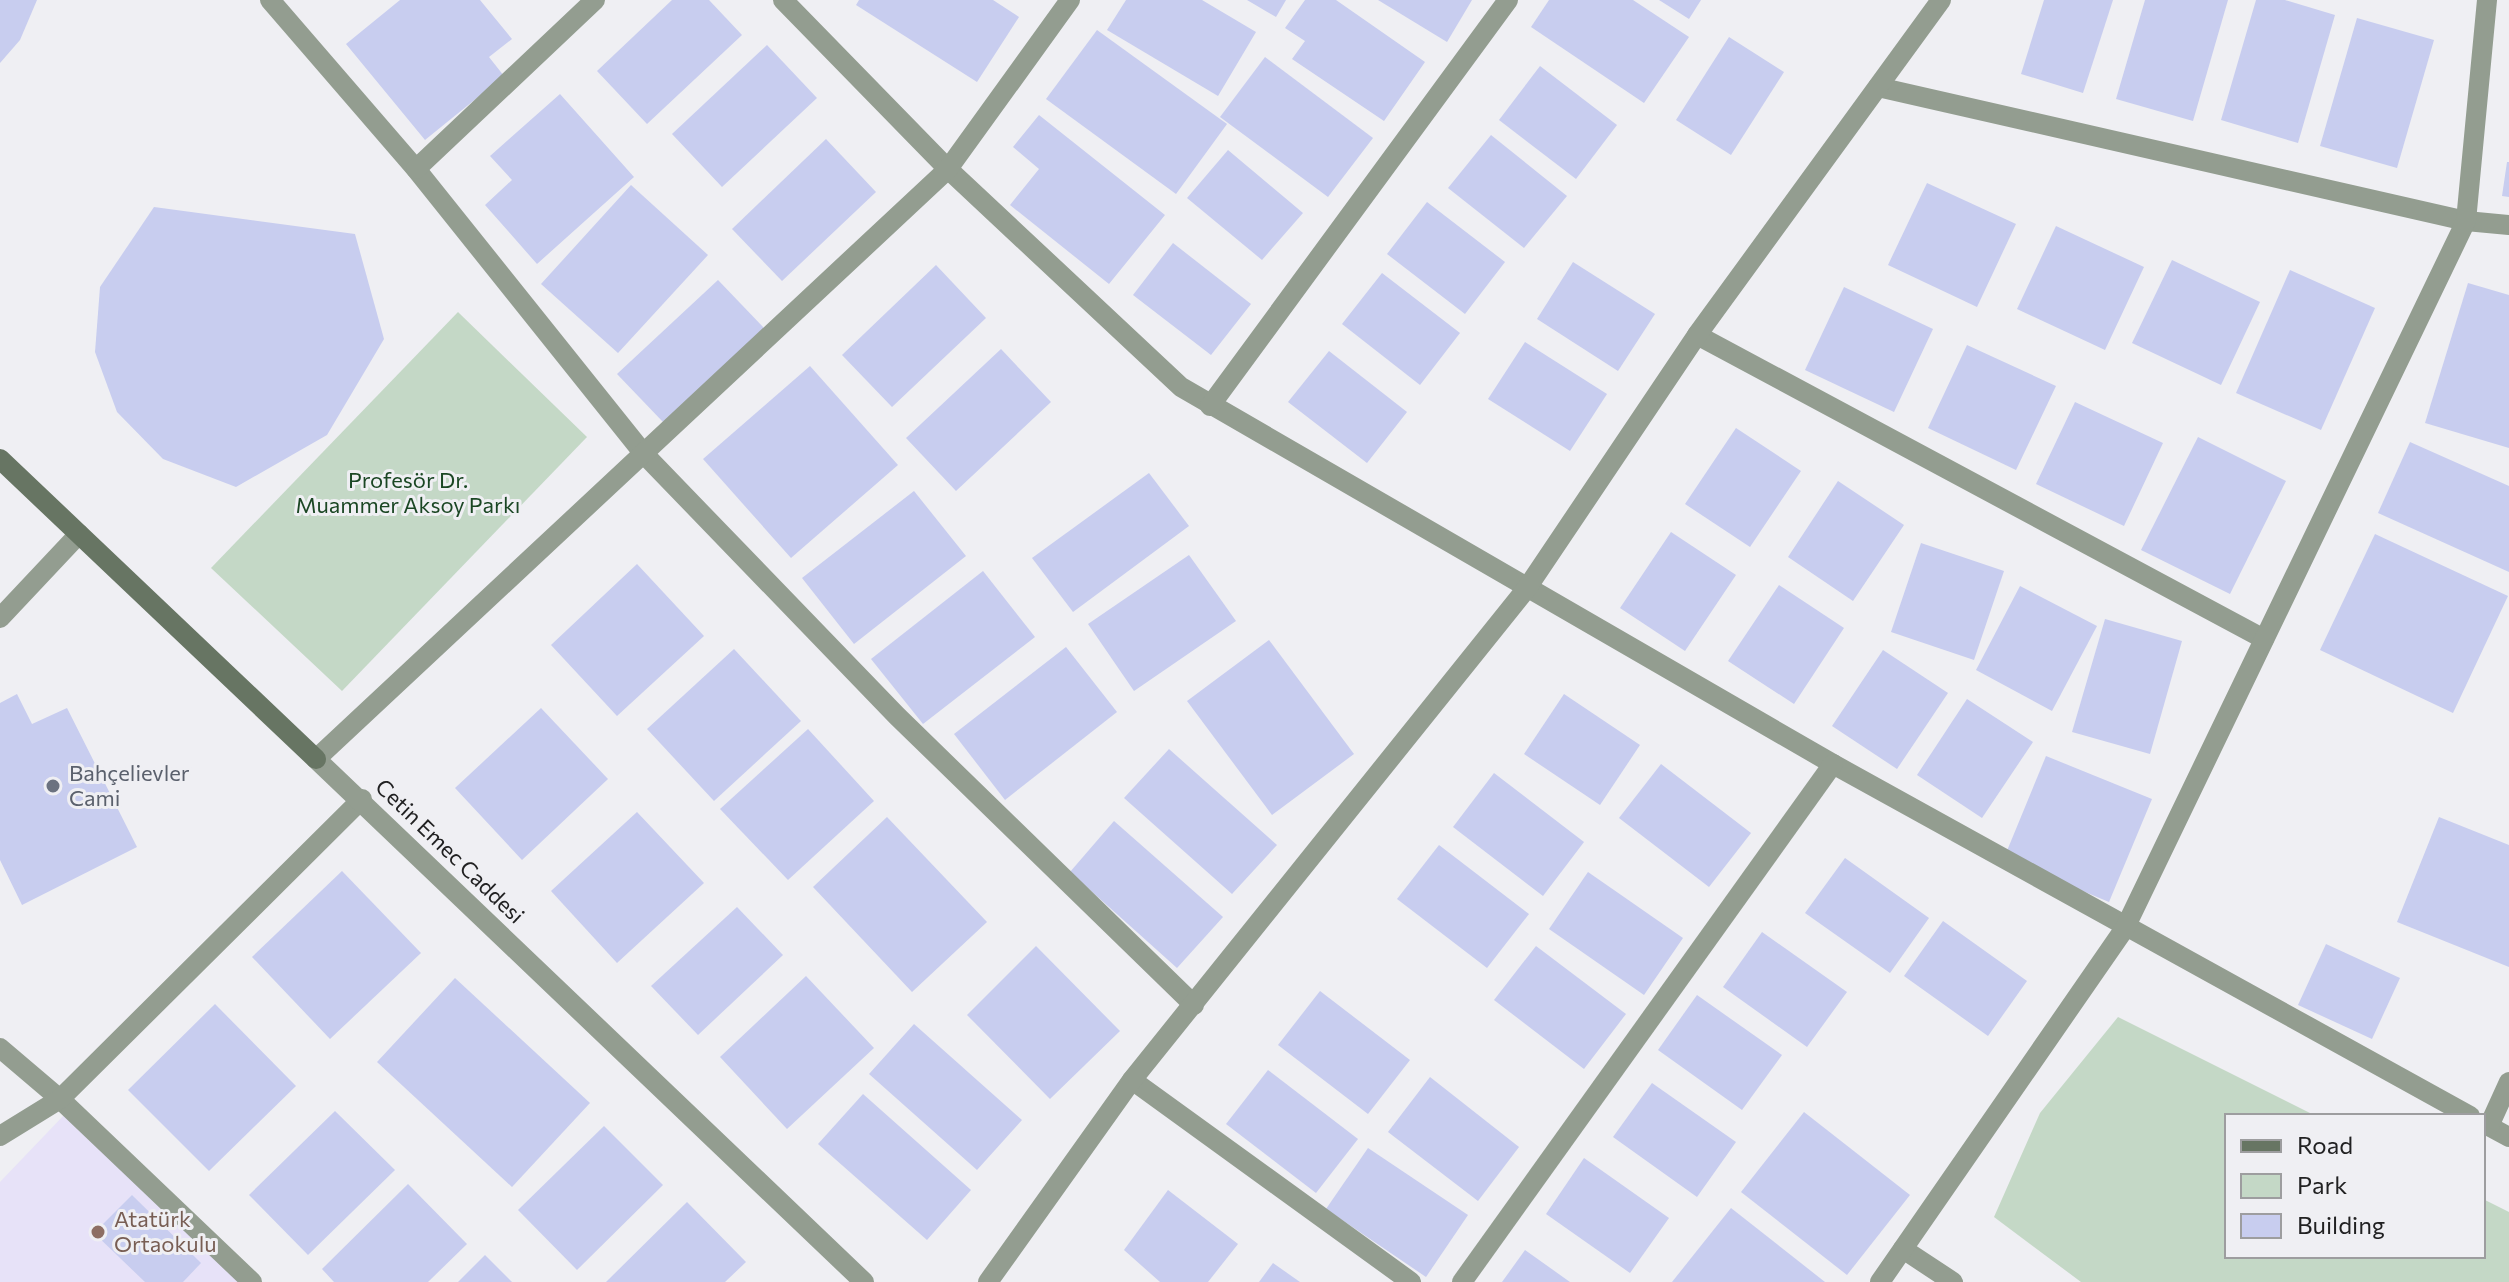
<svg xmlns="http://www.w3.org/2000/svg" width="2509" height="1282" font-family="Commissioner,sans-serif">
<rect width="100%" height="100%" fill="#efeff3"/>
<!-- education -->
<path fill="#e7e2f8" d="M67,1112l181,170h-248v-100z"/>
<!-- green -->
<g fill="#c4d8c6">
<path d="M458,312l129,125 -245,254 -131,-123z"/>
<path d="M2118,1017l198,99h-89v140h256v-57l26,13v70h-428l-87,-65 46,-104z"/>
</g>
<!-- building -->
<g fill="#c8cdef">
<path d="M0,0h37l-17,40 -20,23z"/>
<path d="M400,0h80l32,39 -23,18 15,19 -79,64 -79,-96z"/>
<path d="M672,0h37l33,35 -95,89 -50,-53z"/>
<path d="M859,0h134l26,17 -42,65 -121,-77z"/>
<path d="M1126,0h76l54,32 -38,64 -111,-66z"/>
<path d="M1247,0h39l-10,17z"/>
<path d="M1305,0h31l89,62 -41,59 -92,-62 13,-18 -20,-13z"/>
<path d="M1378,0h94l-25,42z"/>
<path d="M1549,0h84l56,37 -45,66 -113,-76z"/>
<path d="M1659,0h42l-12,19z"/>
<path d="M2044,0h69l-30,93 -62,-19z"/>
<path d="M2145,0h83l-35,121 -77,-22z"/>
<path d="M2256,0h29l50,15 -37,128 -77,-23z"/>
<path d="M2357,18l77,22 -37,128 -77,-22z"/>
<path d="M1097,30l130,94 -51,70 -130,-95z"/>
<path d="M1729,37l55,35 -53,83 -55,-35z"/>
<path d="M767,45l50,53 -95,89 -50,-53z"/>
<path d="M1265,57l108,81 -45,59 -108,-80z"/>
<path d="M1540,66l77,59 -41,54 -77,-59z"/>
<path d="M560,94l74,83 -97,87 -52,-59 27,-25 -22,-24z"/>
<path d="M1039,115l126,100 -56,69 -99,-79 29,-36 -26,-22z"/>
<path d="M1491,135l76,61 -43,52 -76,-60z"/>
<path d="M826,139l50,53 -94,89 -50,-52z"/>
<path d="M1228,150l75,63 -41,47 -75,-62z"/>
<path d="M2507,162h2v35l-7,-1z"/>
<path d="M1927,183l89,41 -39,83 -89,-42z"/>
<path d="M631,185l77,70 -90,98 -77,-69z"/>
<path d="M1427,202l78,60 -40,52 -78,-60z"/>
<path d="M154,207l201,27 29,105 -57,96 -91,52 -73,-28 -46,-47 -22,-60 5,-65z"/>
<path d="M2056,226l88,41 -39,83 -88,-41z"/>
<path d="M1173,243l78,61 -40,51 -78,-60z"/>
<path d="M2172,260l88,42 -39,83 -89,-42z"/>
<path d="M1573,262l82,52 -37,57 -81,-52z"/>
<path d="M936,265l50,53 -94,89 -50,-52z"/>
<path d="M2290,270l85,38 -54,122 -85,-37z"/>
<path d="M1382,273l78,60 -40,52 -78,-61z"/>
<path d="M718,280l46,48 -101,94 -46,-48z"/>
<path d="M2468,283l41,12v153l-84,-25z"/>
<path d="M1844,287l89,42 -39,83 -89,-42z"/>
<path d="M1525,342l82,52 -37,57 -82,-52z"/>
<path d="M1967,345l89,41 -40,84 -88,-42z"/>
<path d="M1001,349l50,53 -95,89 -50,-53z"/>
<path d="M1329,351l78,61 -40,51 -79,-61z"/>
<path d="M810,366l88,99 -107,93 -88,-99z"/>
<path d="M2075,402l88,41 -39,83 -88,-42z"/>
<path d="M1736,428l65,43 -51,76 -65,-43z"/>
<path d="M2198,437l88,44 -56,113 -89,-44z"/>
<path d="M2410,442l99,44v86l-131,-59z"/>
<path d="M1149,473l40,53 -116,86 -41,-54z"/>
<path d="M1838,481l66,44 -51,76 -65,-44z"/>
<path d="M914,491l52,65 -112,88 -52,-66z"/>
<path d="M1671,532l65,43 -51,76 -65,-43z"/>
<path d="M2375,534l133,62 -55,117 -133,-63z"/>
<path d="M1921,543l83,28 -30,89 -83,-28z"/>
<path d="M1189,555l47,66 -102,70 -46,-67z"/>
<path d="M637,564l67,72 -87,80 -66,-71z"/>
<path d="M983,571l52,66 -112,87 -52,-65z"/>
<path d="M1779,585l65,43 -50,76 -66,-43z"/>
<path d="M2020,586l77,40 -45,85 -76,-41z"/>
<path d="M2105,619l77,22 -32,113 -78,-22z"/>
<path d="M1269,640l85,114 -82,61 -85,-114z"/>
<path d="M1066,647l51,65 -112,88 -51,-66z"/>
<path d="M734,649l67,72 -87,80 -67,-72z"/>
<path d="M1883,650l65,43 -51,76 -65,-43z"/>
<path d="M17,694l15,30 35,-16 70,139 -115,58 -22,-45v-157z"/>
<path d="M1564,694l76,51 -40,60 -76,-51z"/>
<path d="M1967,699l66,43 -51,76 -65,-43z"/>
<path d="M541,708l67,71 -86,81 -67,-72z"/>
<path d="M808,729l66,72 -86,79 -68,-71z"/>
<path d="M1169,749l108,96 -45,49 -108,-96z"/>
<path d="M2046,756l106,43 -43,103 -105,-44z"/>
<path d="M1661,764l90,69 -42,54 -90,-69z"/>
<path d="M1494,773l90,69 -41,54 -90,-69z"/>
<path d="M637,812l67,71 -87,80 -66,-72z"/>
<path d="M887,817l100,105 -75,70 -99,-105z"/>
<path d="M2439,817l70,28v122l-112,-45z"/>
<path d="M1114,821l109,96 -46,51 -107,-96z"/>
<path d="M1439,845l90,69 -42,54 -90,-69z"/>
<path d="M1845,858l84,60 -39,55 -85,-60z"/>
<path d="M342,871l79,82 -91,86 -78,-82z"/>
<path d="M1588,872l95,66 -39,57 -95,-66z"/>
<path d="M737,907l46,48 -85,80 -47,-49z"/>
<path d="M1943,921l84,60 -39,55 -84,-60z"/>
<path d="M1762,932l85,60 -40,55 -84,-60z"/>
<path d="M2326,944l74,34 -28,61 -74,-34z"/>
<path d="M1036,946l84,85 -70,68 -83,-84z"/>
<path d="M1536,946l90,68 -42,55 -90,-69z"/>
<path d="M806,976l68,72 -87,81 -67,-72z"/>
<path d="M455,978l135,125 -78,84 -135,-125z"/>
<path d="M1320,991l90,69 -42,54 -90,-69z"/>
<path d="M1697,995l85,60 -40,55 -84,-60z"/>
<path d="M215,1004l81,82 -87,85 -81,-81z"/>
<path d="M914,1024l108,96 -45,50 -108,-96z"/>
<path d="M1268,1070l90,69 -42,54 -90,-69z"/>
<path d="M1430,1077l89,70 -41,54 -90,-69z"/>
<path d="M1652,1083l84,59 -39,55 -84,-60z"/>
<path d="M863,1094l108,96 -44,50 -109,-96z"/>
<path d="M335,1111l60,59 -87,85 -59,-60z"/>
<path d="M1804,1112l106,83 -63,80 -106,-83z"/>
<path d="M604,1126l59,59 -86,85 -59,-60z"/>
<path d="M1368,1148l100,67 -42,62 -100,-68z"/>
<path d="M1584,1158l85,60 -39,55 -84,-59z"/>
<path d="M408,1184l59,60 -39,38h-94l-12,-13z"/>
<path d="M1168,1190l70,54 -30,38h-48l-36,-32z"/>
<path d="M132,1195l69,68 -18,19h-38l-51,-49z"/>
<path d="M687,1202l59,60 -21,20h-119z"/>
<path d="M1731,1208l94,74h-153z"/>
<path d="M1525,1250l45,32h-68z"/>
<path d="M485,1255l27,27h-54z"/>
<path d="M1273,1263l27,19h-41z"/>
</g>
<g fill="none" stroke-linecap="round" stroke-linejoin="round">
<!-- street -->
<g stroke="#939d90" stroke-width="20">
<path d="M270,0l146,169 228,285 253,262 297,289"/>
<path d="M783,0l165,169 233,218 652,377 637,352"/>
<path d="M1878,87l588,134 43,4"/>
<path d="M416,169l179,-169"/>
<path d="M1697,335l567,304"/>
<path d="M1210,406l298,-406"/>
<path d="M0,618l79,-84"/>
<path d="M0,1048l60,51 192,183"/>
<path d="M1132,1080l279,202"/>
<path d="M2483,1123l26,14"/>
<path d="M2489,1126l20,-44"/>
<path d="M0,1136l60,-37 302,-300"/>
<path d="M1903,1249l50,33"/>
<path d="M864,1282l-548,-523 632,-590 122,-169"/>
<path d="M988,1282l144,-202 395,-492 170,-253 244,-335"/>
<path d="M1462,1282l371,-518"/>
<path d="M1880,1282l245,-354 341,-707 21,-221"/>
</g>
<!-- secondary -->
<path stroke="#677563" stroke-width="20" d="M0,459l316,300"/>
</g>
<!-- markers -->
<circle fill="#6b7280" stroke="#efeff3" stroke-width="3" cx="53" cy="786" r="8"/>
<circle fill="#8d6e63" stroke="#efeff3" stroke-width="3" cx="98" cy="1232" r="8"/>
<g text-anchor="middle" stroke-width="6" stroke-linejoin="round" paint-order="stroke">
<!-- park labels -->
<g font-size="22" fill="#1b4724" stroke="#efeff3">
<text x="408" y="488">Profesör Dr.<tspan x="408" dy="25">Muammer Aksoy Parkı</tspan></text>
</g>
<!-- worship labels -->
<g font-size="22" fill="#5b616d" stroke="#efeff3" text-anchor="start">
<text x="69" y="781">Bahçelievler<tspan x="69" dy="25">Cami</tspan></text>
</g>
<!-- street labels -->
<g font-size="22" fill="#212122" stroke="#efeff3">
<text transform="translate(450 851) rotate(44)" y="8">Cetin Emec Caddesi</text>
</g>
<!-- education labels -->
<g font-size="22" fill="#785e54" stroke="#efeff3" text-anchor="start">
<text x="114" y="1227">Atatürk<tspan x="114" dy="25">Ortaokulu</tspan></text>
</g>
</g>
<!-- legend -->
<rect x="2225" y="1114" width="260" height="144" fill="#efeff3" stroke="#9d9d9f" stroke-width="2"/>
<rect x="2241" y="1140" width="40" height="12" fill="#677563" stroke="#9d9d9f" stroke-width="2"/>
<text x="2297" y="1154" font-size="24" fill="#212122">Road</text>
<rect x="2241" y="1174" width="40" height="24" fill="#c4d8c6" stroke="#9d9d9f" stroke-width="2"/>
<text x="2297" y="1194" font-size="24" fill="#212122">Park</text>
<rect x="2241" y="1214" width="40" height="24" fill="#c8cdef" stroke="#9d9d9f" stroke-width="2"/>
<text x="2297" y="1234" font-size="24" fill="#212122">Building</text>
</svg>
